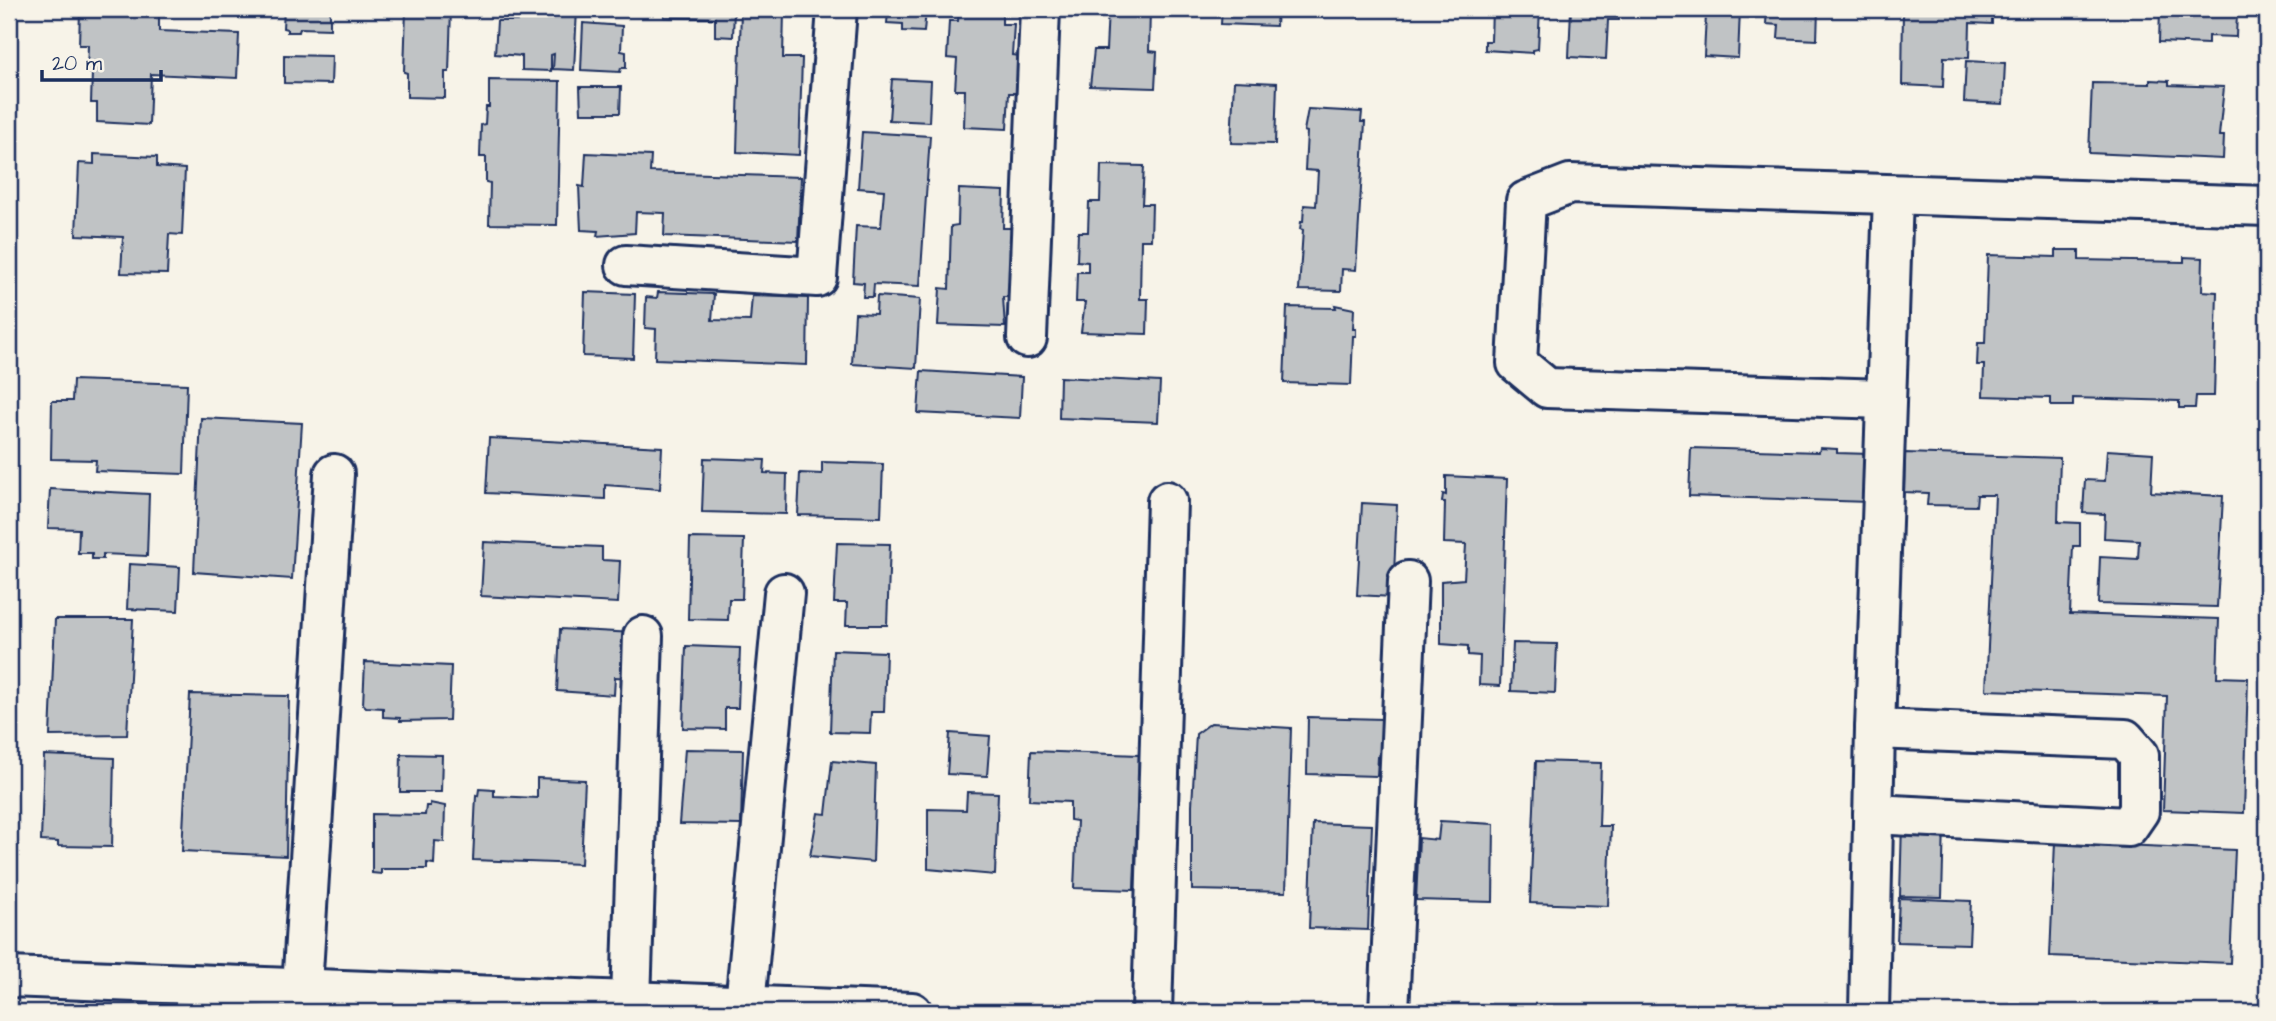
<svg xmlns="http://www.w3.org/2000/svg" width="2276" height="1021" font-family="'Architects Daughter',sans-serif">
<rect width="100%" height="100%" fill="#f7f3e8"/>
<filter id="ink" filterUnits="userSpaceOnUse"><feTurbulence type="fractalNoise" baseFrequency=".0143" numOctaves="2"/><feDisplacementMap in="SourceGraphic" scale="14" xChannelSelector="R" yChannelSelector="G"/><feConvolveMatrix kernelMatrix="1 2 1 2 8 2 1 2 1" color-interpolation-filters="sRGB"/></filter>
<g filter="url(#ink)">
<!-- building -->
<g fill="#c0c3c5" stroke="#1b2f5e" stroke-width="2">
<path d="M80,9l79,1v21l80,3 -2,44 -86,-4 -2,51 -52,-3v-19h-6l1,-30h-5l1,-28h-9z"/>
<path d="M284,9h46v20l-30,-1 -1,4h-12v-3l-4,-1z"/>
<path d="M406,9h45l-2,63h-4v26l-38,-1v-24l-3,-1z"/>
<path d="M518,9h59l-3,61 -21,-1 1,-15 -3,1v16l-29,-1v-14l-27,-2 2,-33h20z"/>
<path d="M665,9h69l-1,28 -18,-1v-18l-51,-1z"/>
<path d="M741,9h66l-23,1 -1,48h19l-3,97 -62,-3z"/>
<path d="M874,9h52l-2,23 -21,-1v-7l-16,-1 1,-11 -14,-1z"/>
<path d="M959,9h43v15h12l-2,31 9,1 -2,37h-10l-2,36 -43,-2 1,-37h-10l2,-31 -10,-1 2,-37h9z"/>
<path d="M1108,9h42l-1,42 8,1 -2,36 -65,-2 4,-36h12z"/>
<path d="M1222,9h55l-1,17 -55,-2z"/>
<path d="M1492,9h48l-2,40 -5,1v3l-48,-3v-9h6z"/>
<path d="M1571,9h48v11h-11l-2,39 -37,-2z"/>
<path d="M1661,9h79l-2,49 -34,-2 2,-42 -45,-2z"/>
<path d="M1767,9h51l-1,31 -39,-2 1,-13 -13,-1z"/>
<path d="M1903,9h89v15l-22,-1 -1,35 -25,-1 -1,30 -41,-2z"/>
<path d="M2160,9h95l-1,4h-17l-1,24 -28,-1v8l-49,-2z"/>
<path d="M583,23l39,3 -1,25 5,1v16h-5l-1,4 -39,-2z"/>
<path d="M284,55l48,1 -1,28 -47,-1z"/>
<path d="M1966,61l39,2 -2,41 -39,-2z"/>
<path d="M892,79l39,2 -2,41 -40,-2z"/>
<path d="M489,80l71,1 -3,144 -68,-1 1,-41 -4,-1v-25h-6l1,-32 4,-1 1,-17h3z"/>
<path d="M2150,80l19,1v4l55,2 -5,49h5l-1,23 -134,-6 3,-70 58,1z"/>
<path d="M1234,81l43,2 -2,61 -44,-1z"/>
<path d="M580,87h41l-1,26h-39z"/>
<path d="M1308,109l54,3 -1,10h4l-9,148 -14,-1 -1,22 -42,-1 4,-60 -3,-1 1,-7h2l1,-17 12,1 2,-35 -13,-1 2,-38 -3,-1z"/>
<path d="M862,132l68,4 -10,150 -46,-2 -1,13h-10l1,-14 -11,-1 3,-56 25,1 3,-37 -26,-2z"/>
<path d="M586,153l65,3 -1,16 151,5 -3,64 -134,-5 1,-23 -29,-1 -1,21 -38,3 1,-5 -17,-1 -2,-44 5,1z"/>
<path d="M94,154l63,3v10l28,2 -3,66 -13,-1 -2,40 -46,-1 2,-36 -47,-2 3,-72 15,1z"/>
<path d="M1101,165l43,1 -2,38h10l-1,36h-10l-1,59h8l-1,35 -66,-2 4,-30h-9l1,-30h11v-10l-11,-1 1,-29h10l1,-30h11z"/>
<path d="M959,189l45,2 -1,37h12l-3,69h-9l2,30 -67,-2 2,-37 9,1 2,-63 7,-1z"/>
<path d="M2056,250h23v10l105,2v-5l19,1 -1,33 15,1 -3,104h-18l-1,12h-16v-7l-106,-3v8h-22v-8l-68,-2 1,-31h-7l1,-22h7l3,-88 68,2z"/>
<path d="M585,292l50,2 -2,64 -50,-2z"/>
<path d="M658,292l56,2 -2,26 38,1 2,-25 56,2 -1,67 -152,-6 1,-30 -11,-1 1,-31 11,1z"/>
<path d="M877,296l43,3 -4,69 -64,-4 3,-51 21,1z"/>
<path d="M1335,305l19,4 -1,20h3v7h-3l-2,49 -67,-2 3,-76 49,1z"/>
<path d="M921,371l101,6 -2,41 -102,-5z"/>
<path d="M1060,377l100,5 -2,40 -99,-4z"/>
<path d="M73,380l114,4 -3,90 -89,-3 1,-11 -45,-1 1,-58h20z"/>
<path d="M201,418l101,5 -10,156 -98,-7z"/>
<path d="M489,438l173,9 -2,42 -55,-4v14l-119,-6z"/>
<path d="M1691,448l128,4 1,-4 17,1v4l33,1 -2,48 -179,-6z"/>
<path d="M2107,450l46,3 -2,39 72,4 -6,111 -119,-3 2,-47 38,2 1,-19 -35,-2 1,-24 -22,-1 2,-33 20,1z"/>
<path d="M1905,453l155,5 -2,64 22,1v23h-7l-3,68 149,5 -2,58 31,1 -4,135 -81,-3 4,-114 -181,-6 9,-195h-18l-1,11 -49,-1 1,-12 -24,-1z"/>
<path d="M704,458l61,2 -1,13 23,1 -1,40 -84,-2z"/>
<path d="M822,462l61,2 -2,53 -83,-2 2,-42 22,1z"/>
<path d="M1446,476l61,3 -7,207 -21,-1 1,-29 -12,-1v-9l-27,-2v-63l23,-2 2,-35 -22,-1 1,-41h-3l1,-8 3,1z"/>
<path d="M50,489l99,5 -2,62 -44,-2v5h-11v-6h-14l1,-24 -31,-1z"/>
<path d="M1362,503l35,2 -4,92 -36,-2z"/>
<path d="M690,538l54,1 -2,60h-13l-1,21 -40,-1z"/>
<path d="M484,542l118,5v13l18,1 -2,42 -137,-7z"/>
<path d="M837,543l53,1 -3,81h-41l1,-22h-13z"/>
<path d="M129,564l51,3 -2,44 -51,-2z"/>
<path d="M55,619h78l-6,116 -77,1z"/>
<path d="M560,629l74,4 -3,45 -16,-1 -1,18 -57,-4z"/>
<path d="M1513,643l44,1 -2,49 -44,-2z"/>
<path d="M686,646l54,2 -2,60h-13v21l-42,-1z"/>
<path d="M833,650l53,2 -2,60h-13l-1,21 -40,-1z"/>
<path d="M365,662l86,4 -2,54 -49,1v-3l-17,-1v-9l-17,-1 -3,-3z"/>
<path d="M190,694l99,2 -3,160 -104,-5z"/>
<path d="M1308,717l75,2 -1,38h-4l-1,19 -70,-2z"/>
<path d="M1211,723l80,5 -5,164 -94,-2v-85l4,-71z"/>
<path d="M950,733l40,3 -3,40 -40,-2z"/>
<path d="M685,749l58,1 -2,75 -62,-1z"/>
<path d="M1031,751l108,4 -5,135 -60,-2 3,-67 -7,-1v-18l-41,-2z"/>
<path d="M401,754l41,1 -1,37h-41z"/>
<path d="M44,755l70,3 -2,89 -54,-1v-4l-17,-1z"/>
<path d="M832,761l44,4 -3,97 -63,-6 8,-43 8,1z"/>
<path d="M1536,761l65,2 -2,63h12l-3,80 -78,-3z"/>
<path d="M537,778l48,2 -4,84 -108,-4 3,-65 2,1 1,-7 15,1v6l43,2z"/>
<path d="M967,792l31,1 -3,82 -67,-6v-60l38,1z"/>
<path d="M430,803l15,3 -1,36 -9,-1 -1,23 -7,-1v6h-46v5l-9,-1v-59l53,1 1,-9h4z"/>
<path d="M1440,821l54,3 -1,78 -77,-2 3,-62 19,2z"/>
<path d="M1313,823l59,2 -4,105 -59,-2z"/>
<path d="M1902,823l42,1 -2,73 -42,-1z"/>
<path d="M2055,842l180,8 -5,113 -180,-7z"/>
<path d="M1899,898l72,3 -2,43 -72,-2z"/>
</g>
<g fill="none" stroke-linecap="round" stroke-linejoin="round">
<!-- minor casing -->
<g stroke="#1b2f5e" stroke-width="44">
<g id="minor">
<path d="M626,265l191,12 20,-268"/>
<path d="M1027,338l13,-329"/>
<path d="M1885,399l-338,-11 -30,-25 9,-162 44,-17 697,22"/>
<path d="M1873,814l255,13 11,-16v-56l-14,-16 -250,-10"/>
<path d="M9,977l903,35"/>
<path d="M302,988l32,-514"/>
<path d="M631,1001l12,-365"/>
<path d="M745,1005l39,-412"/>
<path d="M1152,1012l15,-511"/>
<path d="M1389,1012l19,-431"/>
<path d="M1869,1012l6,-283 18,-533"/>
</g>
</g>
<!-- minor -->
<use href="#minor" stroke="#f7f3e8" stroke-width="38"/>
</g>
</g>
<!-- margin -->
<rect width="2276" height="1021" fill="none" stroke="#f7f3e8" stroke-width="35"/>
<rect x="18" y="18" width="2241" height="986" fill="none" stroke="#1b2f5e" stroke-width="2.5" filter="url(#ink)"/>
<!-- scale -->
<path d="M42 70v10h119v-10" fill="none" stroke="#1b2f5e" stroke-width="3.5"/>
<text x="52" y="70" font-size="21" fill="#1b2f5e" stroke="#f7f3e8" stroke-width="5" paint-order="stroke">20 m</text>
</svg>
